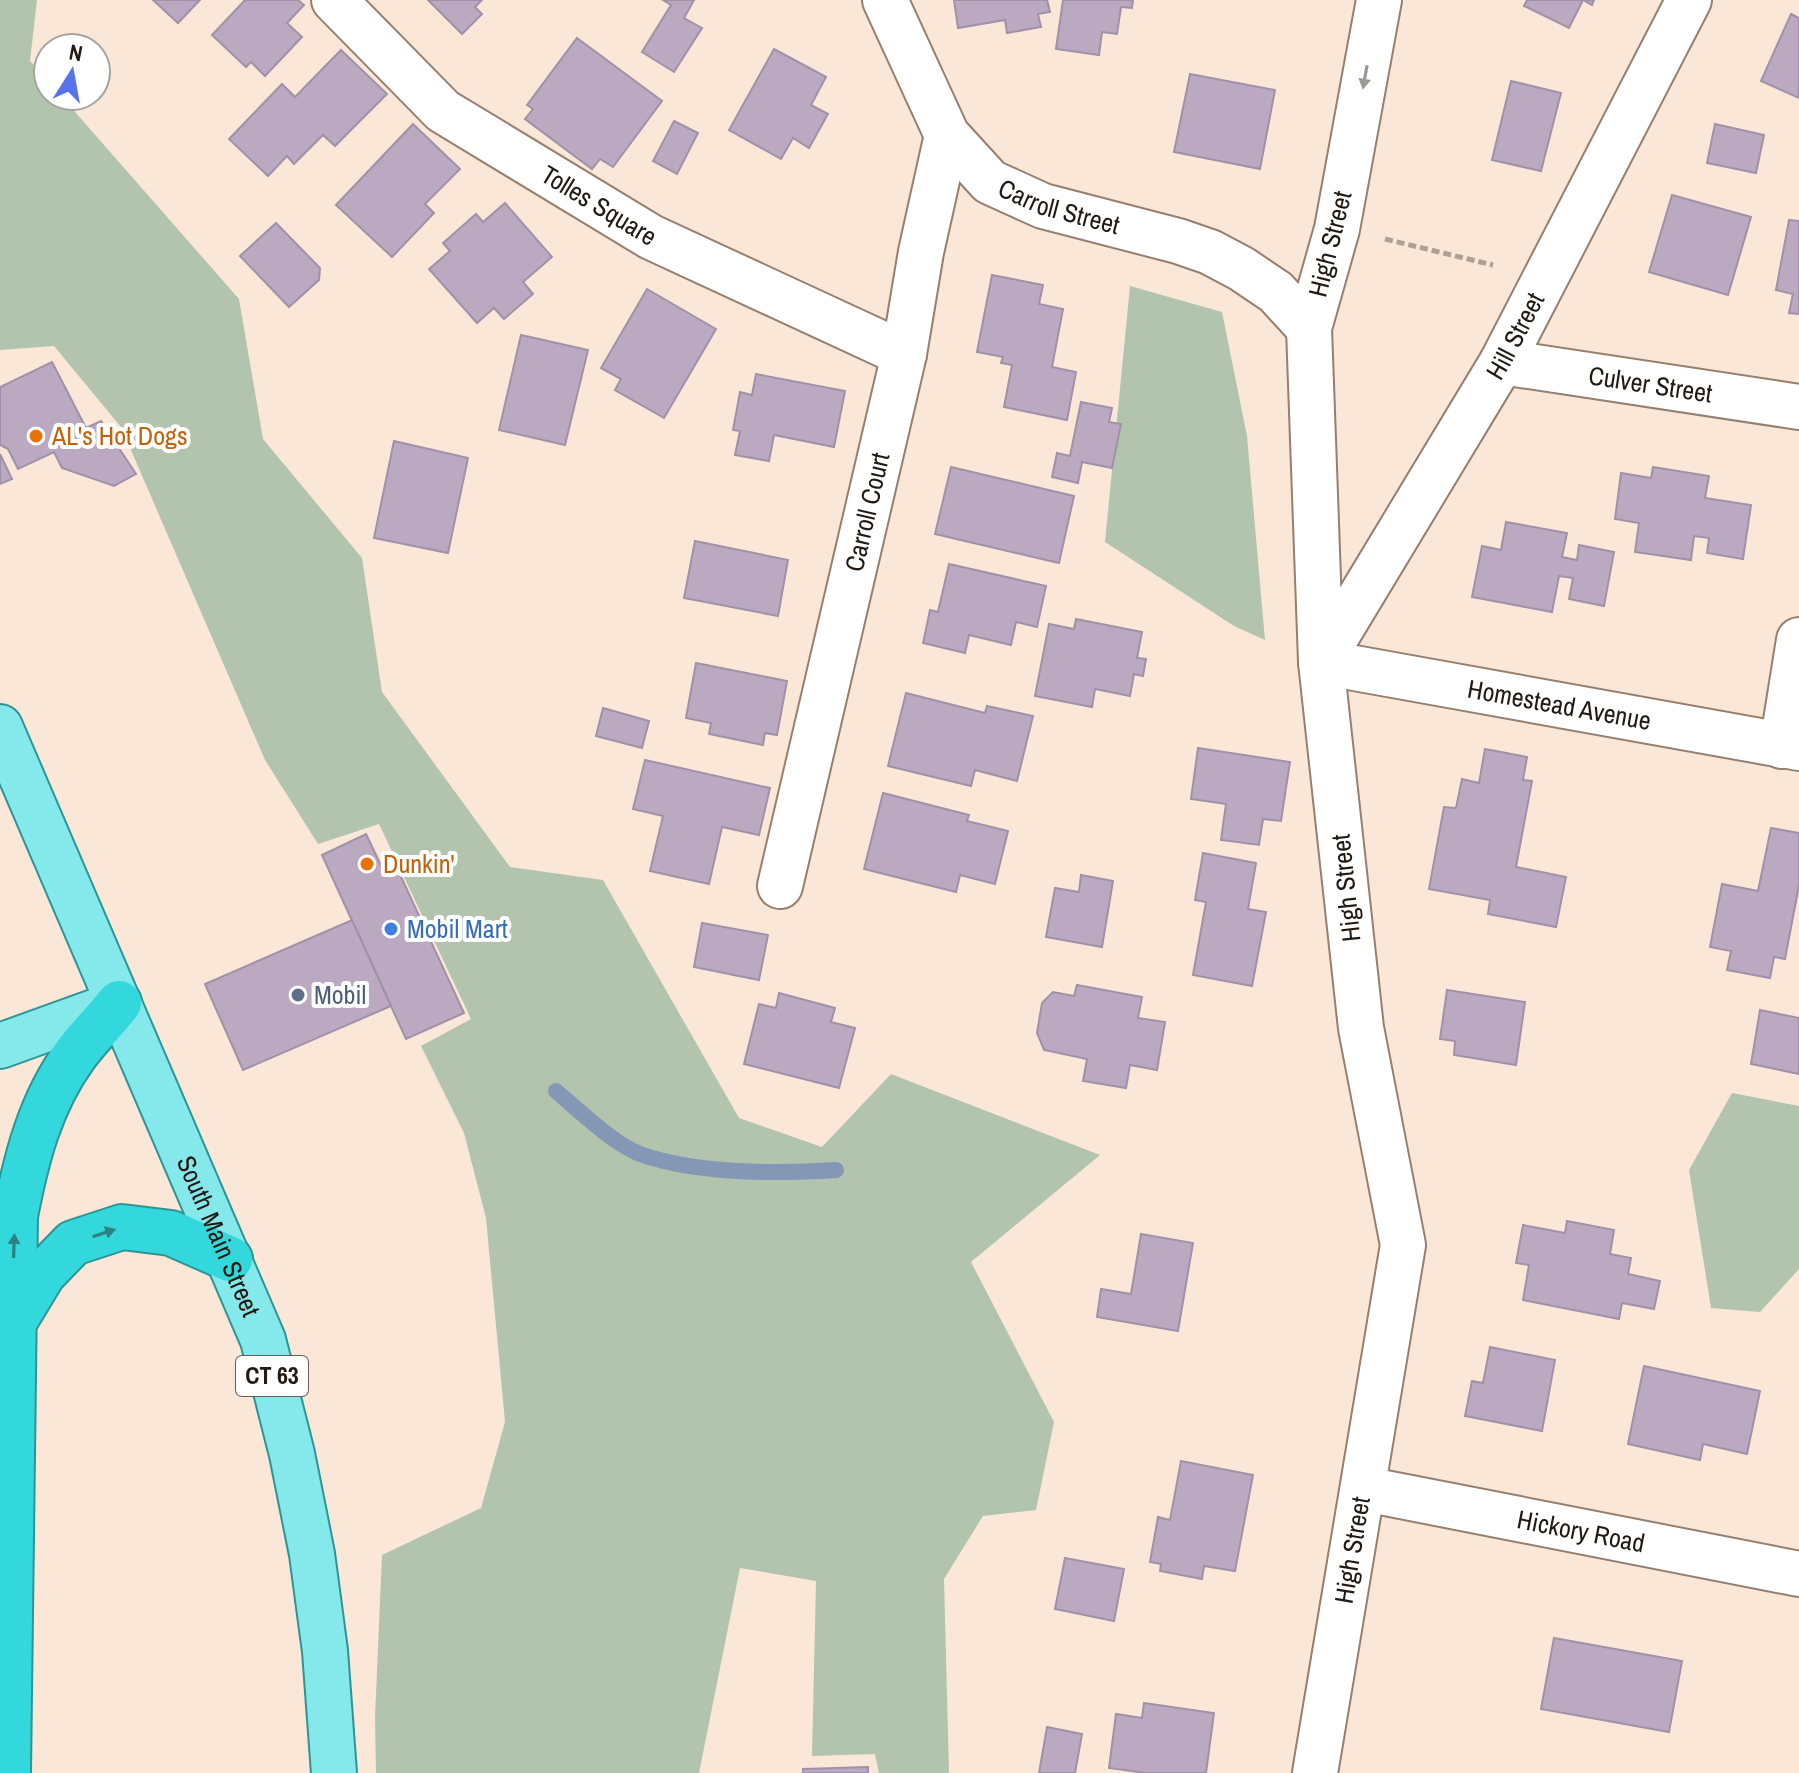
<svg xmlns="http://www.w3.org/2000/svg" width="1799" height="1773" font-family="'Archivo Narrow',sans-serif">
<rect width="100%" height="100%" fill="#fbe7d7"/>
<!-- green -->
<g fill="#b2c4ad">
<path d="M0,0h37l-7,61 18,20v15h13l178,203 24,140 99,119 20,134 128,175 93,13 136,238 83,29 69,-73 209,81 -129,107 83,160 -18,88 -53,6 -39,63 5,194h-70l-4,-19 -63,2 4,-175 -76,-13 -41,205h-323l-1,-56 7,-162 99,-47 24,-86 -19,-204 -22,-85 -43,-87 50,-27 -92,-195 -61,20 -53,-84 -144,-333 -67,-81 -54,4z"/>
<path d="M1130,286l92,26 25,124 18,204 -31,-14 -129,-84z"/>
<path d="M1732,1093l67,13v163l-39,43 -49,-4 -22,-138z"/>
</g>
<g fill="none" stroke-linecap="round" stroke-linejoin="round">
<!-- stream -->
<path stroke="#8498b5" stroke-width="16" d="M556,1091c22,19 58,53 84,63 56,20 137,20 196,16"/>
</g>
<!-- building -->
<g fill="#baa9c1" stroke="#a191a8" stroke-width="2">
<path d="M153,0h47l-22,23z"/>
<path d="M245,0h53l6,5 -17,18 15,14 -37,39 -14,-14 -5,5 -34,-32z"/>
<path d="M428,0h54l-7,7 7,7 -20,20z"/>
<path d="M663,0h31l-10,18 18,10 -28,44 -32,-20 29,-47z"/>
<path d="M954,0h93l3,12 -12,2 3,13 -34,6 -2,-13 -47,8z"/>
<path d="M1063,0h70l-1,8 -11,-1 -4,27 -15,-2 -3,23 -43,-6z"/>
<path d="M1527,0h67l-2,5 -9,-5 -14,28 -45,-22z"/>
<path d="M1791,14l8,4v80l-38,-17z"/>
<path d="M577,38l85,63 -49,66 -13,-8 -8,10 -67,-50 8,-10 -6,-4z"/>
<path d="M774,49l52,28 -15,28 17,9 -19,34 -16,-10 -12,21 -52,-29z"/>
<path d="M341,50l46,44 -52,52 -12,-11 -29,29 -7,-8 -19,20 -39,-37 53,-55 13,13z"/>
<path d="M1190,74l85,16 -15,79 -86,-17z"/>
<path d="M1511,81l50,12 -20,78 -49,-11z"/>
<path d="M674,121l24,12 -21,41 -24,-13z"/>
<path d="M413,124l47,45 -35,35 9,9 -42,44 -56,-52z"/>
<path d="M1715,124l49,11 -8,38 -49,-10z"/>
<path d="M1672,195l79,22 -23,78 -79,-23z"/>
<path d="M505,203l47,54 -29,25 10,12 -29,25 -10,-11 -17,15 -48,-54 21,-18 -7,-8 33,-29 7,8z"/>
<path d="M1789,220l10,1v93l-10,-1 4,-19 -17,-4z"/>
<path d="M276,223l44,45 -1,12 -30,27 -49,-51z"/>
<path d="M992,275l51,10 -4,19 24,5 -11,58 24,5 -9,48 -63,-13 8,-42 -11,-2 2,-6 -26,-5z"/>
<path d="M647,289l69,40 -52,89 -49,-28 6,-11 -20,-11z"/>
<path d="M521,335l67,15 -23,95 -66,-15z"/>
<path d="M52,362l34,66 15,-7 35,53 -22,12 -52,-18 -8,-16 -36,17 -10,-20 -8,-4v-58z"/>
<path d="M756,374l89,17 -11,56 -60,-12 -5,26 -34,-6 5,-24 -7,-1 7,-38 12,3z"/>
<path d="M1081,402l31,6 -3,14 12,2 -9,44 -30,-6 -4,21 -26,-6 5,-24 13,3z"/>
<path d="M394,441l74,17 -20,95 -74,-15z"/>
<path d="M0,454l12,25 -12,5z"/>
<path d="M951,467l123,29 -15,67 -124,-29z"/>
<path d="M1653,467l56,9 -4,22 46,7 -8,54 -36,-6 2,-15 -15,-2 -3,24 -56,-8 4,-29 -24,-4 6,-46 30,5z"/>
<path d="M1506,522l61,11 -5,24 15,3 2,-15 35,7 -10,54 -35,-7 4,-21 -14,-2 -7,36 -80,-15 10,-51 19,4z"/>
<path d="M695,541l93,19 -10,56 -94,-18z"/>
<path d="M949,564l97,22 -9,41 -21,-5 -5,23 -42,-10 -4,18 -42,-10 7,-33 8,2z"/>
<path d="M1076,619l66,13 -5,26 9,1 -3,17 -9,-2 -4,22 -35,-7 -3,18 -57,-11 14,-72 25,5z"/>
<path d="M696,663l91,18 -10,54 -12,-2 -2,12 -54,-11 2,-11 -25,-5z"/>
<path d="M906,693l79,20 2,-7 46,10 -16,65 -42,-11 -4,16 -83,-20z"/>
<path d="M603,708l46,13 -7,27 -46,-12z"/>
<path d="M1198,748l92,14 -9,59 -18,-2 -4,26 -38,-5 5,-36 -35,-5z"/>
<path d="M1485,749l42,8 -4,23 9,1 -16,86 50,10 -10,50 -68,-13 2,-14 -61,-11 15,-82 12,1 6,-29 17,4z"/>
<path d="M645,760l125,28 -11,47 -37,-8 -13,57 -59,-13 13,-55 -30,-7z"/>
<path d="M883,793l86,22 -2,6 41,10 -13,53 -35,-9 -4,17 -92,-23z"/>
<path d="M1771,828l28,5v52l-14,74 -11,-2 -4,21 -43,-8 4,-19 -21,-4 12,-63 36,7z"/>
<path d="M366,834l20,42 12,-6 66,143 -58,26 -84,-184z"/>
<path d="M1203,853l53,10 -8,46 18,3 -14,74 -59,-11 13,-73 -11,-2z"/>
<path d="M1081,875l32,6 -11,66 -56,-10 9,-49 24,4z"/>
<path d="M352,920l39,86 -148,64 -38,-86z"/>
<path d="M702,923l66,12 -9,45 -65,-13z"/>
<path d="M1077,985l65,12 -4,21 27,4 -8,48 -27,-5 -4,23 -43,-7 4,-22 -43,-9 -7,-17 5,-30 11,-11 21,4z"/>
<path d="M1447,990l78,12 -9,63 -62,-10 1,-14 -15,-2z"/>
<path d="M779,993l56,15 -4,14 24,6 -16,60 -95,-24 15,-60 17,4z"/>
<path d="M1760,1010l39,8v56l-48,-10z"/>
<path d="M1567,1221l47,9 -4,24 21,4 -3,16 32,7 -6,28 -32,-6 -3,16 -96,-19 6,-35 -13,-2 7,-38 42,8z"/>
<path d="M1141,1234l52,9 -15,88 -81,-14 4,-28 30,5z"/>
<path d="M1490,1347l65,13 -13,71 -77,-15 7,-35 11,2z"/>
<path d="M1644,1366l116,25 -13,63 -44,-10 -3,16 -72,-16z"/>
<path d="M1181,1461l72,14 -18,96 -31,-5 -2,13 -42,-8 1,-7 -11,-2 8,-45 12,3z"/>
<path d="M1065,1558l59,11 -10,52 -59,-12z"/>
<path d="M1554,1638l128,23 -13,71 -128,-23z"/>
<path d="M1144,1703l70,10 -8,60h-60l-37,-5 7,-54 26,4z"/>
<path d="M1047,1727l35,7 -7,39h-36z"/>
<path d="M868,1767v6h-65v-4z"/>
</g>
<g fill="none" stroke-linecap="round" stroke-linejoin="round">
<!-- street casing -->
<g stroke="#967f6e" stroke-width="48">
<g id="street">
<path id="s1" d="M334,0l109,111 208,126 253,117"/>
<path id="s2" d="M885,0l62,135 43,47 53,24 135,35 32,11 32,17 34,23 33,36"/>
<path id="s3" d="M1379,0l-42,229 -28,99 12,334 478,86"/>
<path id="s4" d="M1502,362l297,45"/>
<path d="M1782,746l17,-106"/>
<path id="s5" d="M780,886l124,-532 17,-102 26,-117"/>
<path id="s6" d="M1365,1489l434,85"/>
</g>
</g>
<!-- secondary casing -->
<g stroke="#967f6e" stroke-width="48">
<g id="secondary">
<path id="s7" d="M1315,1773l88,-528 -42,-217 -40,-366 181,-300 187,-362"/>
</g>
</g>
<!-- primary casing -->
<g stroke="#2d9595" stroke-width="48">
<g id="primary">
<path id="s8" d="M0,727l263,613 29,114 20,100 13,97 9,122"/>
<path d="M0,1046l119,-43"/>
</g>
</g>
<!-- highway casing -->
<g stroke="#2d9595" stroke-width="48">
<g id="highway">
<path d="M14,1322l29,-48 30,-31 49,-16 49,6 59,26"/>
<path d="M8,1773l7,-557c11,-57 25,-113 60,-161 13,-18 30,-34 44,-52"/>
</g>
</g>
<!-- path -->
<path stroke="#b09f93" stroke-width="5" stroke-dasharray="8 4" stroke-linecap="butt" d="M1385,239l108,26"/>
<!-- street -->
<use href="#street" stroke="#fff" stroke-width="44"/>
<!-- secondary -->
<use href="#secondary" stroke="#fff" stroke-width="44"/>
<!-- primary -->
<use href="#primary" stroke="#85e8ea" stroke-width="44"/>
<!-- highway -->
<use href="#highway" stroke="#33d8dc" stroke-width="44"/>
</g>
<!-- one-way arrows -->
<defs><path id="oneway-solid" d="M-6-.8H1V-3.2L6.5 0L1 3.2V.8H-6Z" transform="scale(2)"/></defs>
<use fill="#9c9894" href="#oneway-solid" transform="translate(1365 77) rotate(100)"/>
<g fill="#2b8281">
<use href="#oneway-solid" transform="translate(104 1233) rotate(-18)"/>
<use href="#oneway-solid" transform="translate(14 1246) rotate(-88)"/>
</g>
<!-- markers -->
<g fill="#e8710a" stroke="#fff" stroke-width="3">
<circle cx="36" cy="436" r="8"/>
<circle cx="367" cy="864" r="8"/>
</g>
<circle fill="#3f7fe0" stroke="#fff" stroke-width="3" cx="391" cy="929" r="8"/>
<circle fill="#5c6f8a" stroke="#fff" stroke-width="3" cx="298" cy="995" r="8"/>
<g text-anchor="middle" stroke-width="8" stroke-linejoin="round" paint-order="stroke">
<!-- shield labels -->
<rect fill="#fff" stroke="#645e59" stroke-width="2" x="236" y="1356" width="72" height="40" rx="6"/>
<g font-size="24" font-weight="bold" fill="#221912">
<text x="272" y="1384">CT 63</text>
</g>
<!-- street labels -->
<g font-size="26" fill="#221912" stroke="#fff">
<text dy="9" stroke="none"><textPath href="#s2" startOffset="286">Carroll Street</textPath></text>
<text dy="9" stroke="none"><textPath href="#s1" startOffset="338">Tolles Square</textPath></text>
<text transform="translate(1330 244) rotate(-76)" y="9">High Street</text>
<text dy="9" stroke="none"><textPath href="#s7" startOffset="1504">Hill Street</textPath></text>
<text dy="9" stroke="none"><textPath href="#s4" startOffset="150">Culver Street</textPath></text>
<text dy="9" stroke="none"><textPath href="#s5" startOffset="384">Carroll Court</textPath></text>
<text dy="9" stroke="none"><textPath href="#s3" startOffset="912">Homestead Avenue</textPath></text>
<text transform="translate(1346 888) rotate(-96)" y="9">High Street</text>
<text dy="9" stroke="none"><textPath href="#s8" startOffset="554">South Main Street</textPath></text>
<text dy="9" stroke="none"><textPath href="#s6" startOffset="220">Hickory Road</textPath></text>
<text dy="9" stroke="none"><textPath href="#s7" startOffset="226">High Street</textPath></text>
</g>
<!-- food labels -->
<g font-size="26" fill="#c56008" stroke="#fff" text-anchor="start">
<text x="52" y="445">AL's Hot Dogs</text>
<text x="383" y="873">Dunkin'</text>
</g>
<!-- shop labels -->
<g font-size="26" fill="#366cbe" stroke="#fff" text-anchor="start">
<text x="407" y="938">Mobil Mart</text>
</g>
<!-- service labels -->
<g font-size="26" fill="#4e5e75" stroke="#fff" text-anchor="start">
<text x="314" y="1004">Mobil</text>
</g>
</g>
<!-- north arrow -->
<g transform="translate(72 72) rotate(11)"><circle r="38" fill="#ffffff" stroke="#a7a3a0" stroke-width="2"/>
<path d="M0-6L14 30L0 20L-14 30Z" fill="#5874ea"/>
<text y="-12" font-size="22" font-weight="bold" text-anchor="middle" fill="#221912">N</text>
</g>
</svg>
